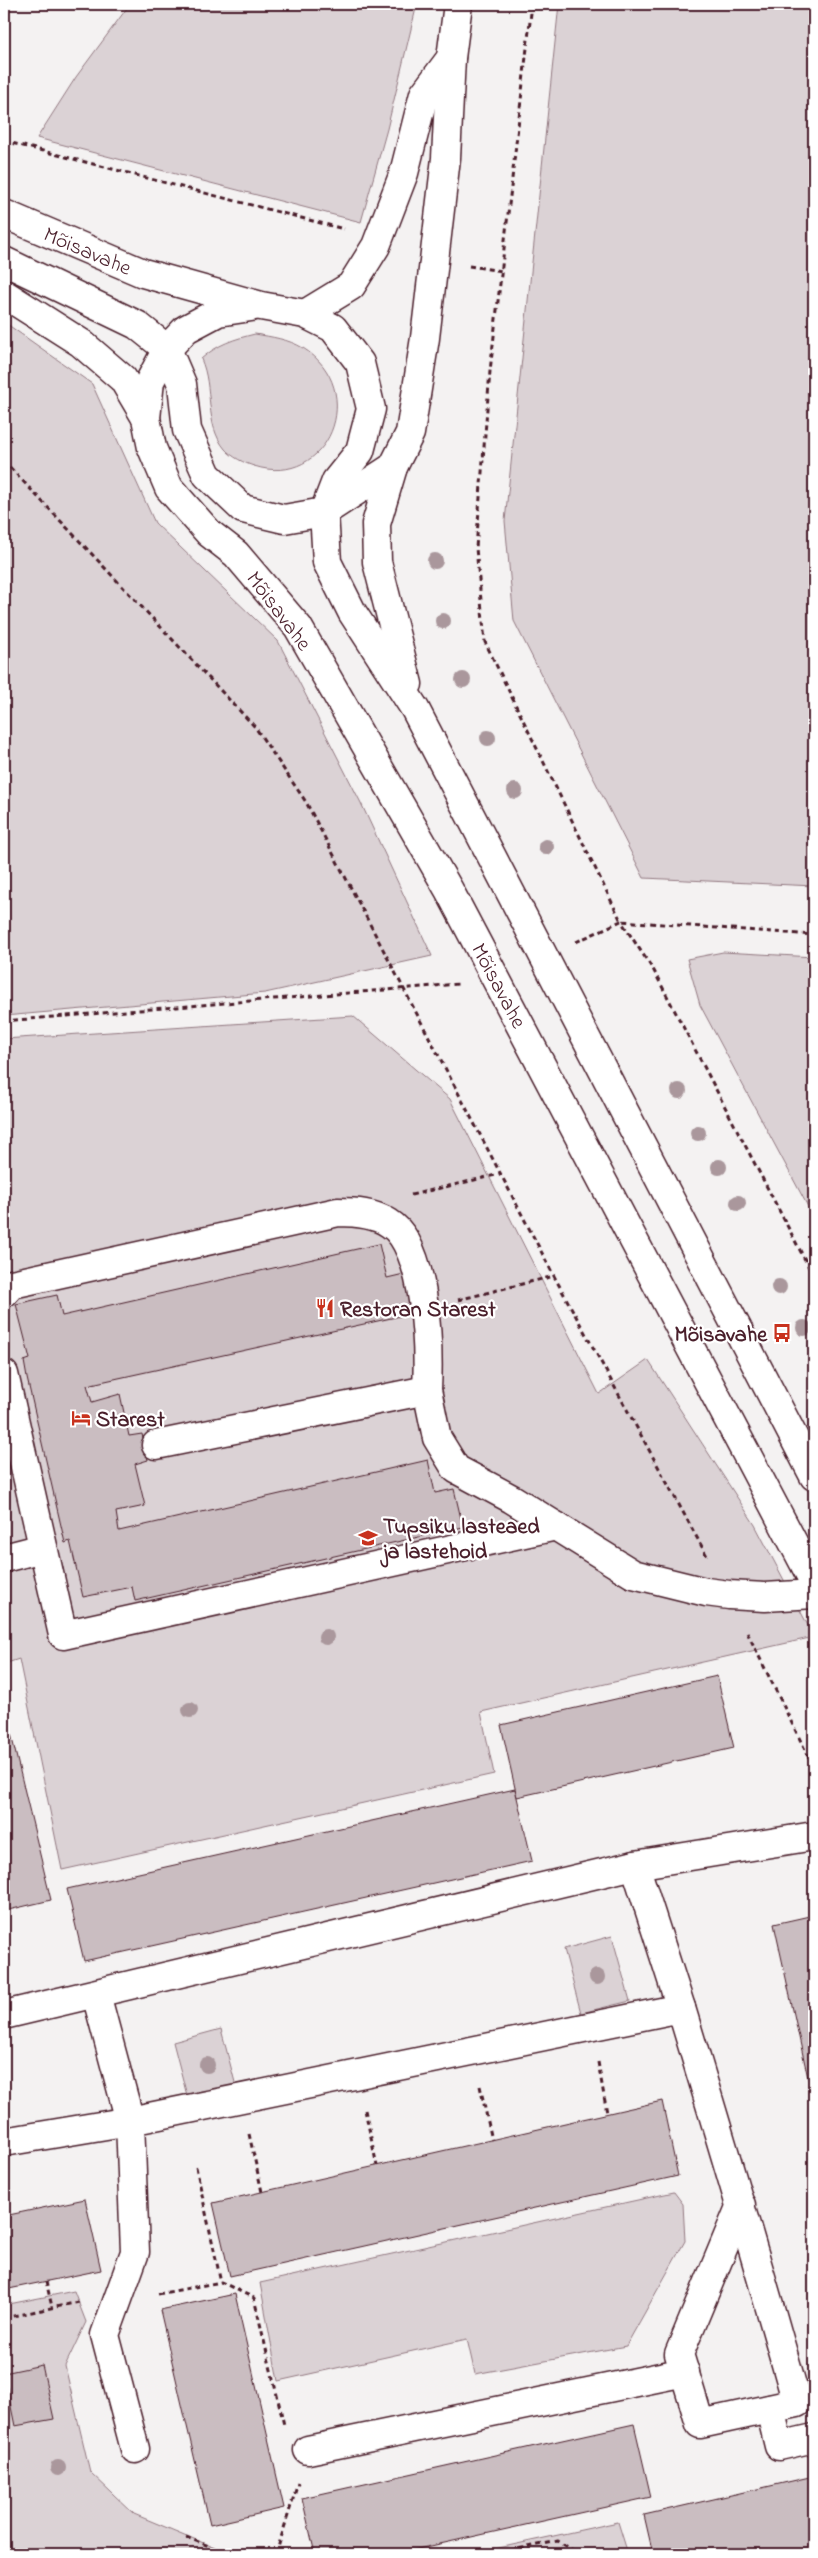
<svg xmlns="http://www.w3.org/2000/svg" width="818" height="2558" font-family="'Indie Flower',sans-serif">
<rect width="100%" height="100%" fill="#f4f2f2"/>
<filter id="ink" filterUnits="userSpaceOnUse"><feTurbulence type="fractalNoise" baseFrequency=".02" numOctaves="2"/><feDisplacementMap in="SourceGraphic" scale="10" xChannelSelector="R" yChannelSelector="G"/><feConvolveMatrix kernelMatrix="1 2 1 2 8 2 1 2 1" color-interpolation-filters="sRGB"/></filter>
<g filter="url(#ink)">
<!-- green -->
<g fill="#dbd2d5" stroke="#927880">
<path d="M130,4h287l-30,125 -26,93 -324,-84 39,-61z"/>
<path d="M559,4h255v882l-170,-8 -130,-257 -9,-100z"/>
<path d="M4,322l88,62 63,139 123,118 83,162 71,153 -167,37 -261,23z"/>
<path d="M255,334c17,3 33,5 48,14 66,41 26,142 -49,118 -10,-3 -22,-9 -29,-17 -21,-25 -11,-61 -24,-90 17,-15 33,-20 54,-25z"/>
<path d="M723,952l91,5v261l-114,-213 -13,-46z"/>
<path d="M353,1016l97,83 149,295 49,-34 107,165 59,112 -333,75 13,62 -432,96 -43,-211 -15,5v-625z"/>
<path d="M612,1936l18,65 -49,12 -17,-64z"/>
<path d="M221,2029l17,65 -48,13 -17,-65z"/>
<path d="M674,2192l9,12 2,37 -59,105 -151,28 -8,-35 -189,42 -18,-98z"/>
<path d="M74,2291l12,31 -21,44 25,106 44,42 96,40h-226v-249z"/>
<path d="M618,2522l10,32h-157z"/>
</g>
<!-- building -->
<g fill="#cabdc1" stroke="#4a1f2b">
<path d="M379,1244l8,34 17,-4 10,39 -327,72 5,17 28,-8 9,42 13,-2 6,26 -13,4 10,42 -29,6 3,19 309,-71 7,33 19,-4 9,38 -328,74 -3,-14 -49,10 -13,-56 -5,2 -38,-165 -3,-17 6,-2 -14,-55 41,-9 5,21z"/>
<path d="M717,1676l17,72 -217,49 -16,-72z"/>
<path d="M4,1705l47,195 -47,11z"/>
<path d="M515,1789l17,72 -448,100 -17,-72z"/>
<path d="M814,1915v190l-40,-181z"/>
<path d="M662,2101l16,75 -448,100 -17,-73z"/>
<path d="M85,2199l16,71 -97,20v-74z"/>
<path d="M235,2294l49,214 -74,17 -50,-215z"/>
<path d="M42,2365l12,54 -39,7 -11,-53z"/>
<path d="M634,2424l17,73 -256,57h-80l-13,-56z"/>
<path d="M814,2476v77l-161,1 -9,-39z"/>
</g>
<g fill="none" stroke-linecap="round" stroke-linejoin="round">
<!-- minor casing -->
<g stroke="#4a1f2b" stroke-width="31">
<g id="minor">
<path d="M4,214l139,59 118,33 44,8 28,14 27,35 11,46 -11,42 -24,30 -12,31 3,50 25,50 63,97 399,767"/>
<path d="M4,261l133,64 30,24 15,35 5,46 20,45 36,34 41,10 40,-7 69,-45"/>
<path d="M4,294l77,49 42,36 23,39"/>
<path d="M251,307l-33,5 -32,17 -19,20 -17,32 -4,37 6,30 17,40 40,45 27,21 62,73 151,263 365,692"/>
<path d="M305,314l46,-28 25,-40 28,-73 20,-79 27,-36"/>
<path d="M408,684l-31,-122 -1,-38 17,-57 17,-34 15,-95 21,-180 5,-100 7,-54"/>
<path d="M4,1293l8,-9 326,-72c17,0 36,1 51,11 38,23 40,127 38,167"/>
<path d="M4,1374l59,261 493,-109"/>
<path d="M156,1445l271,-55 10,48 19,31 56,30 121,75 73,18 23,3 36,2 49,-3"/>
<path d="M4,1558l39,-10"/>
<path d="M96,1994l34,127 5,131 -30,83 30,114"/>
<path d="M681,2008c40,132 79,263 116,395l-97,21 -21,-70 62,-149"/>
<path d="M4,2015l631,-150 179,-29"/>
<path d="M4,2142l126,-21 551,-113 -46,-143"/>
<path d="M770,2409l9,37 35,-8"/>
<path d="M308,2450l377,-78"/>
</g>
</g>
<!-- path -->
<g stroke="#4a1f2b" stroke-width="3" stroke-dasharray="5 4" stroke-linecap="butt">
<path d="M532,4l-42,367 -14,177 9,94 136,279 193,14"/>
<path d="M4,141l340,88"/>
<path d="M469,266l33,5"/>
<path d="M4,461l251,266 51,75 248,474 153,280"/>
<path d="M576,942l45,-21 33,50 160,306"/>
<path d="M4,1021l455,-37"/>
<path d="M411,1195l89,-21"/>
<path d="M458,1300l96,-24"/>
<path d="M747,1632l67,136"/>
<path d="M598,2062l9,51"/>
<path d="M480,2086l12,54"/>
<path d="M365,2110l12,56"/>
<path d="M249,2134l13,58"/>
<path d="M196,2167l25,115"/>
<path d="M46,2281l6,26"/>
<path d="M158,2294l63,-12 33,16 30,127"/>
<path d="M4,2318l75,-16"/>
<path d="M186,2537l43,17"/>
<path d="M276,2554l22,-71"/>
<path d="M493,2554l65,-13 21,13"/>
</g>
<!-- minor -->
<use href="#minor" stroke="#fff" stroke-width="28"/>
</g>
<!-- trees -->
<g fill="#aa979c">
<circle cx="435" cy="561" r="8"/>
<circle cx="443" cy="621" r="8"/>
<circle cx="463" cy="680" r="8"/>
<circle cx="488" cy="738" r="8"/>
<circle cx="515" cy="791" r="8"/>
<circle cx="546" cy="847" r="8"/>
<circle cx="679" cy="1091" r="8"/>
<circle cx="698" cy="1133" r="8"/>
<circle cx="719" cy="1167" r="8"/>
<circle cx="738" cy="1203" r="8"/>
<circle cx="779" cy="1287" r="8"/>
<circle cx="804" cy="1328" r="8"/>
<circle cx="326" cy="1637" r="8"/>
<circle cx="190" cy="1710" r="8"/>
<circle cx="597" cy="1977" r="8"/>
<circle cx="207" cy="2065" r="8"/>
<circle cx="58" cy="2468" r="8"/>
</g>
</g>
<!-- icons -->
<defs>
<g id="restaurant-bare" transform="scale(1.5)"><path d="M-5-6h1v4h1v-4h1v4h1v-4h1v5L-1.5 .5V6h-2V.5L-5-1ZM5-6V6H3V1.5H1.5Q1.5-4 5-6Z" fill="#c8321e" stroke="#fff" stroke-width="2.5" paint-order="stroke"/></g>
<g id="bus-bare" transform="scale(1.5)"><path d="M-5-6H5V4H4V6H2V4H-2V6H-4V4H-5ZM-3.5-4V0h7V-4ZM-3.5 1.2v1.5H-2V1.2ZM2 1.2v1.5H3.5V1.2Z" fill="#c8321e" stroke="#fff" stroke-width="2.5" paint-order="stroke"/></g>
<g id="hotel-bare" transform="scale(1.5)"><path d="M-6-4.5h1.5V1H6V5H4.5V3h-9V5H-6ZM-4 0a1.8 1.8 0 1 1 3.6 0ZM.5 0V-2.5h3Q6-2.5 6 0Z" fill="#c8321e" stroke="#fff" stroke-width="2.5" paint-order="stroke"/></g>
<g id="school-bare" transform="scale(1.5)"><path d="M0-5L7-2L0 1L-7-2ZM-4 1L0 2.5L4 1V4Q0 6-4 4Z" fill="#c8321e" stroke="#fff" stroke-width="2.5" paint-order="stroke"/></g>
</defs>
<g fill-rule="evenodd">
<use href="#restaurant-bare" x="325" y="1308"/>
<use href="#bus-bare" x="782" y="1333"/>
<use href="#hotel-bare" x="81" y="1418"/>
<use href="#school-bare" x="368" y="1538"/>
</g>
<g text-anchor="middle" stroke-width="4.5" stroke-linejoin="round" paint-order="stroke">
<!-- street labels -->
<g font-size="22" fill="#4a1f2b" stroke="#fff">
<text transform="translate(88 250) rotate(23)" y="8">Mõisavahe</text>
<text transform="translate(280 610) rotate(53)" y="8">Mõisavahe</text>
<text transform="translate(500 985) rotate(62)" y="8">Mõisavahe</text>
</g>
<!-- poi labels -->
<g font-size="22" font-weight="bold" fill="#4a1f2b" stroke="#fff" text-anchor="start">
<text x="340" y="1316">Restoran Starest</text>
<text x="767" y="1341" text-anchor="end">Mõisavahe</text>
<text x="96" y="1426">Starest</text>
<text x="383" y="1533">Tupsiku lasteaed<tspan x="383" dy="25">ja lastehoid</tspan></text>
</g>
</g>
<!-- margin -->
<rect width="818" height="2558" fill="none" stroke="#fff" stroke-width="20"/>
<rect x="10" y="10" width="798" height="2538" fill="none" stroke="#4a1f2b" stroke-width="2" filter="url(#ink)"/>
</svg>
